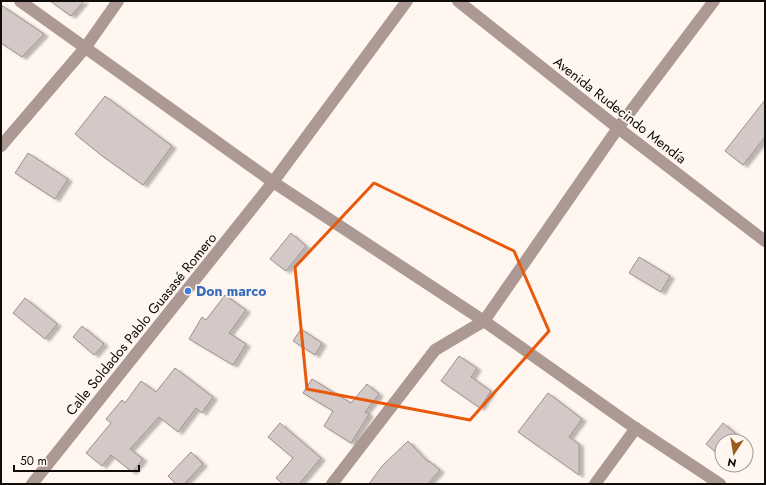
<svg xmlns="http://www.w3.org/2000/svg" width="766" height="485" font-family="Jost,sans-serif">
<defs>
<filter id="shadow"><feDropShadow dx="4.5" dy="2.5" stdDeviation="1" flood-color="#0004"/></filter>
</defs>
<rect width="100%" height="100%" fill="#fff6ef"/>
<!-- building -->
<g fill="#d5c9c8" stroke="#9b908f" filter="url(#shadow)">
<path d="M50,1h34l-13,15z"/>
<path d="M1,5l43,29 -22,23 -21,-14z"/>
<path d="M105,96l67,50 -29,39 -42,-30 -26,-21z"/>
<path d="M765,100v37l-22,28 -18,-14z"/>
<path d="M28,153l40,26 -13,20 -40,-26z"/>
<path d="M291,233l15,13 -20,25 -16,-12z"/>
<path d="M639,257l31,19 -9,16 -32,-19z"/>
<path d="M225,295l21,15 -17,23 17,11 -13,21 -44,-26 13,-22 4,3z"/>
<path d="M25,298l32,26 -12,15 -32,-26z"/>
<path d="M82,326l22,18 -10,11 -21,-18z"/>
<path d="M301,329l21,14 -7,12 -22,-14z"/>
<path d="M459,356l18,12 -6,9 20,14 -11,17 -39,-27z"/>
<path d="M175,368l38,29 -11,16 -6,-5 -18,24 -19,-15 -29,32 13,10 -11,13 -21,-17 -9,11 -16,-13 25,-30 -5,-4 16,-19 3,3 16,-22 15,11z"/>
<path d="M312,379l39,24 16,-19 12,10 -14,18 4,2 -18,29 -27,-17 9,-15 -30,-18z"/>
<path d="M548,393l34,26 -13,18 10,7v31l-61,-43z"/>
<path d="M280,423l41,35 -22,26h-16l-7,-6 17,-20 -25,-21z"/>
<path d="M723,423l12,10 -6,8h-7v8l-4,5 -12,-10z"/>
<path d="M408,441l20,21 1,-1 11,9 -12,14h-59l13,-18z"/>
<path d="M191,452l12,12 -19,20h-8l-8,-8z"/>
</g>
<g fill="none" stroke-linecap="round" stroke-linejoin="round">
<!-- street -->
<g stroke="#ac9993" stroke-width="12">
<path d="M20,1l253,181 211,139 144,102 92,61"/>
<path d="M458,1l160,127 147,113"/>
<path d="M1,146l84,-98 33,-47"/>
<path d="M32,484l241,-302 134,-181"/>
<path d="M332,484l103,-134 49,-29 134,-193 96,-127"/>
<path d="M595,484l41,-56"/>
</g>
</g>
<!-- marked area -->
<path fill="none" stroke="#e8590c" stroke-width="3" stroke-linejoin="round" d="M374,183l140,68 35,80 -79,89 -163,-31 -12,-122z"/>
<!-- markers -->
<circle fill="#3f7fe0" stroke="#fff6ef" stroke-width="1.5" cx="188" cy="291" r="4"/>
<g text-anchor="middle" stroke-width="3.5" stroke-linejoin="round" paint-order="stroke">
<!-- street labels -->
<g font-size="14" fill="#0f0c0a" stroke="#fff6ef">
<text transform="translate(620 110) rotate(38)" y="5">Avenida Rudecindo Mendía</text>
<text transform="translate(141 324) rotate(-51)" y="5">Calle Soldados Pablo Guasasé Romero</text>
</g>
<!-- shop labels -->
<g font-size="14" font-weight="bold" fill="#366cbe" stroke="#fff6ef" text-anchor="start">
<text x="196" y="296">Don marco</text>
</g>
</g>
<!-- border -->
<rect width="766" height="485" fill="none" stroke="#0f0c0a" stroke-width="4"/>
<!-- north arrow -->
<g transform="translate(734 453) rotate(192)"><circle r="19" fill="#fff6ef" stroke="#9f9893"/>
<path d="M0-3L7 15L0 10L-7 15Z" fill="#995e1e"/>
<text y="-6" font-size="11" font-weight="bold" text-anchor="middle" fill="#0f0c0a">N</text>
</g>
<!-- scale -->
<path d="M14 465v6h125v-6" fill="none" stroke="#0f0c0a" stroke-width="2"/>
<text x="20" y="465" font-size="12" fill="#0f0c0a" stroke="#fff6ef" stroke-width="3" paint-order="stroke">50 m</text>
</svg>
